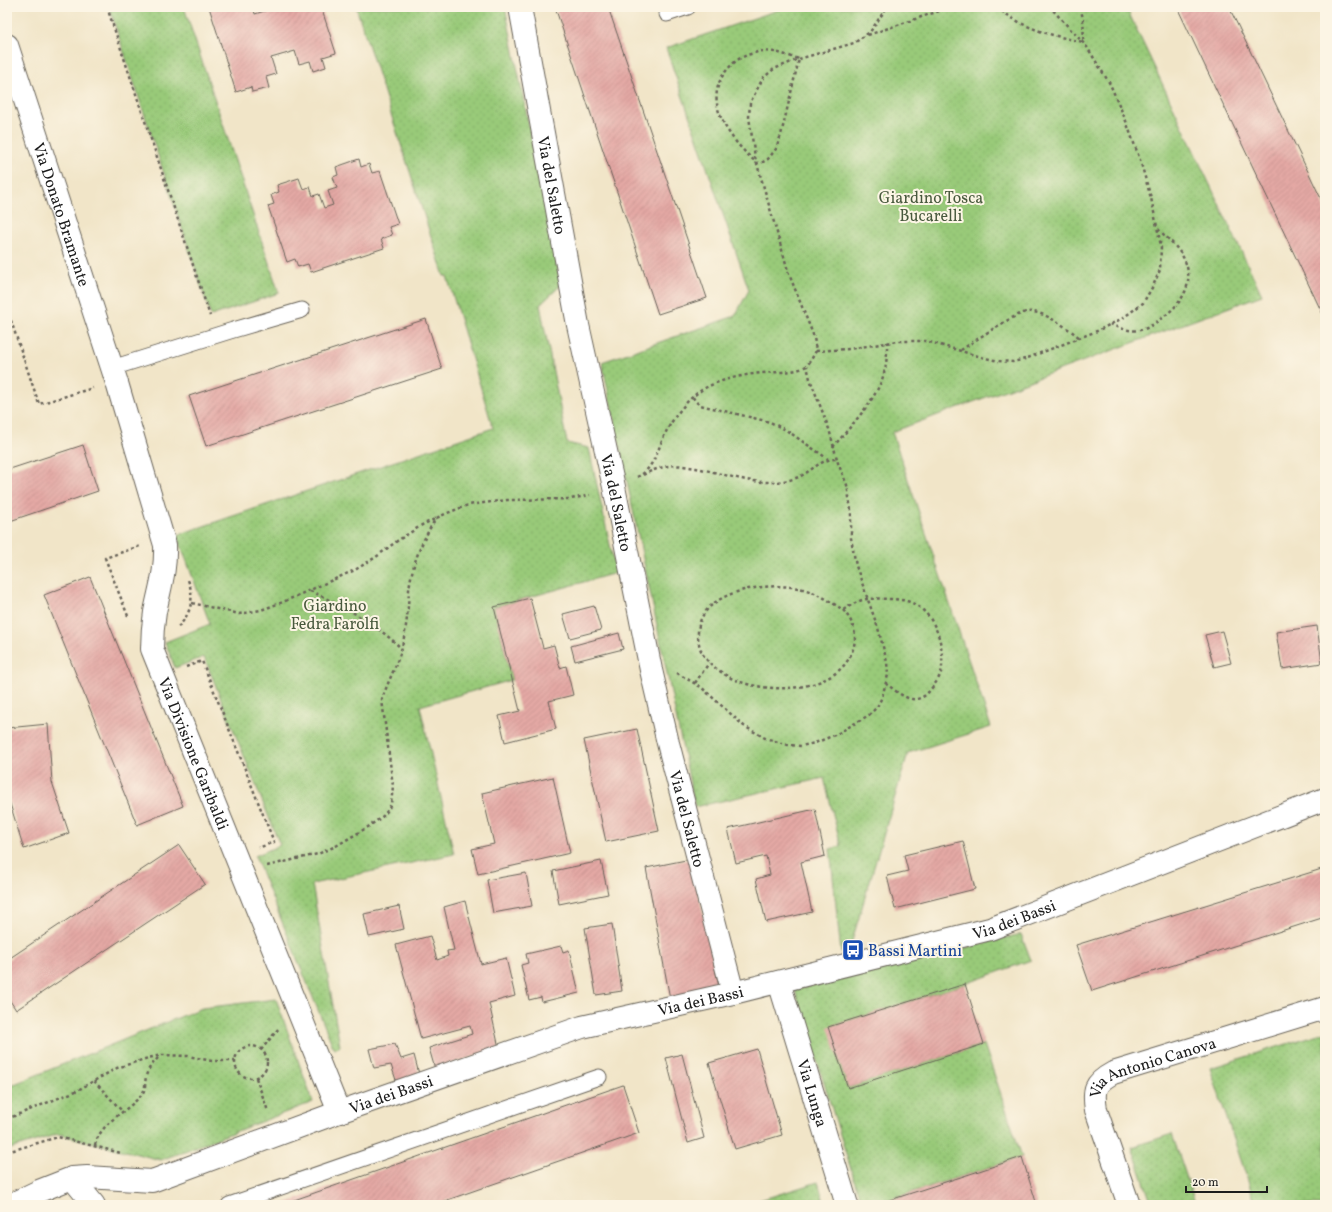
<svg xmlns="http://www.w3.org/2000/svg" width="1332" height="1212" font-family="Vollkorn,serif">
<defs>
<pattern id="green-dots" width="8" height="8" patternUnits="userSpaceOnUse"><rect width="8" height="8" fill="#99ca79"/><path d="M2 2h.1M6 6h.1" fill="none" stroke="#83ad68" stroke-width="1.8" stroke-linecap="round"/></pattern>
<pattern id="building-hatch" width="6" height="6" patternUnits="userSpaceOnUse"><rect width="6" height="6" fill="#e4a8a4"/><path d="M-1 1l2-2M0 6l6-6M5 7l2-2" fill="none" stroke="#c3908d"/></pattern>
</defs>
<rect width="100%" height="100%" fill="#fcf5e5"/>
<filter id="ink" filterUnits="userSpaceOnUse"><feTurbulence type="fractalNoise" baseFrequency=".025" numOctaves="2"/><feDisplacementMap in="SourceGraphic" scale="8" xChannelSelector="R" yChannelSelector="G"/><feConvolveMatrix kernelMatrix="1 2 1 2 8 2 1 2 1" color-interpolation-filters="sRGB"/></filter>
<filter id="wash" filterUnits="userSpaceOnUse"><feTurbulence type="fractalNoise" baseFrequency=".012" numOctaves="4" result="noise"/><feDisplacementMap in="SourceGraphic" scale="16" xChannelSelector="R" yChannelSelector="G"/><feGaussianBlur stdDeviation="0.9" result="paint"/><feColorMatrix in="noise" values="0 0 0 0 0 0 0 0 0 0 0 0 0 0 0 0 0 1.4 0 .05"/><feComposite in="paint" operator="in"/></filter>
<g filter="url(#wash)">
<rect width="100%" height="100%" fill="#f1e5c8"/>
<!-- green -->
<g fill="url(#green-dots)" stroke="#5a734a">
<path d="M109,7h75l95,286 -68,23z"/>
<path d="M356,7h149l56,278 -21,20 27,138 22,5 27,125 -122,34 18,73 -92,26 34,148 -142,30 28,162 -6,3 -79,-193 25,-11 -76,-188 -29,11 -10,-26 45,-18 -33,-89 316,-107 -46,-152h-3z"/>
<path d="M787,7h339l136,288 -370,137 99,295 -83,26 -59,198 -8,2 -11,-104 11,-3 -17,-68 -129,29 -93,-445 133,-46 14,-26 -83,-242z"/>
<path d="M1021,934l10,26 -66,24 -136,43 19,61 136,-44 38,113 -138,44 1,4h-23l-67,-215z"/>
<path d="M276,999l37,103 -152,58 -103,-26 -51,16v-63l195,-79z"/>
<path d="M1325,1032v173h-69l-46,-137z"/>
<path d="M1172,1134l24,71h-44l-20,-58z"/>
<path d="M818,1182l7,23h-81z"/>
</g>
<g id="blocks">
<!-- building -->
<g fill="url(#building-hatch)">
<path d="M209,7h44l2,7 22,-7h44l15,46 -13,4 3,10 -13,4 -3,-10 -11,3 -4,-13 -24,7 5,16 -10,3 3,11 -17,4 -1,-5 -15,5z"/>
<path d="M555,7h53l99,291 -49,16z"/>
<path d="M1177,7h52l96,200v112z"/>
<path d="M359,159l2,8 8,-3 3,9 8,-2 18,53 -9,3 3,8 -11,4 3,9 -73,24 -3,-8 -10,3 -3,-8 -8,3 -19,-56 6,-2 -3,-9 8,-3 -2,-7 22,-7 4,11 7,-2 3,9 6,-2 5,14 9,-3 -5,-14 9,-3 -4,-11 5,-2 -2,-8z"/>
<path d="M426,319l16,50 -236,77 -17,-50z"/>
<path d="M83,445l15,46 -91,31v-52z"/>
<path d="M90,577l93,229 -46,19 -93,-230z"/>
<path d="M530,598l13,50 11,-3 6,23 6,-2 7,29 -24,6 7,28 -51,13 -6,-26 21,-5 -26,-104z"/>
<path d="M594,606l7,24 -31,8 -7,-24z"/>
<path d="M1317,626l5,37 -40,6 -6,-37z"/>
<path d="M1222,631l9,32 -17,4 -9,-32z"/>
<path d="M619,633l4,16 -48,12 -4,-15z"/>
<path d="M48,724l4,58 17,51 -45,16 -17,-55v-66z"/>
<path d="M637,729l22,102 -53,11 -22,-102z"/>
<path d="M553,777l17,76 -92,21 -6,-25 22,-5 -12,-51z"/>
<path d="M815,809l10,47 -24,6 11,50 -46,10 -10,-43 14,-4 -4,-19 -30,7 -8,-34z"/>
<path d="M963,841l12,48 -80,20 -8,-33 21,-5 -4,-16z"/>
<path d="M179,845l26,39 -189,126 -9,-14v-36z"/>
<path d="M691,859l28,128 -49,12 -24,-131z"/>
<path d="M601,861l7,33 -49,10 -6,-33z"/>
<path d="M1325,868v49l-233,74 -16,-46z"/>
<path d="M526,873l6,33 -39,7 -6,-33z"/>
<path d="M465,901l16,63 25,-6 9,38 -26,7 10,45 -64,21 -6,-21 43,-14 -2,-8 -49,13 -25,-94 34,-9 7,24 11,-4 -1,-5 7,-1 -10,-43z"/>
<path d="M399,906l5,23 -35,8 -5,-23z"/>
<path d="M612,924l10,67 -26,4 -11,-67z"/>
<path d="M561,946l2,6 6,-2 10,43 -37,9 -1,-5 -12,3 -8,-35 7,-2 -2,-9z"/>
<path d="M965,984l19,60 -136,44 -20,-61z"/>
<path d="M395,1044l6,15 13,-4 5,19 -22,9 -6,-18 -17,3 -5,-19z"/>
<path d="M757,1049l25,86 -47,14 -26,-86z"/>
<path d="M682,1054l22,84 -16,5 -22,-85z"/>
<path d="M623,1085l16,48 -206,72h-153z"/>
<path d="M1022,1157l15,48h-152l-1,-3z"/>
</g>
</g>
</g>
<g filter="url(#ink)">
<use href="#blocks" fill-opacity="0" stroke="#676258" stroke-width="1"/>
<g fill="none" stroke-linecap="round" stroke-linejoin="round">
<!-- service casing -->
<g stroke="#676258" stroke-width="17">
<g id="service">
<path d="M667,14l21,-7"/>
<path d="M112,368l118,-37 72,-21"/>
<path d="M229,1205l370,-128"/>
</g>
</g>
<!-- minor casing -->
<g stroke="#676258" stroke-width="24">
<g id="minor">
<path id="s1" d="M520,7l58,318 36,162 37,183 17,73 65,250"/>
<path id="s2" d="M7,45l110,338 48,162c1,26 -5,42 -10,67 -2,12 -3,24 -3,37l187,463"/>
<path id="s3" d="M779,982l68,223"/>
<path d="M72,1178l22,27"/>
<path id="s4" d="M10,1205l29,-14 33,-13 15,-1 65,4 187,-69 243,-85 151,-34 257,-64 335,-130"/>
<path id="s5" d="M1129,1205l-33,-95c-3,-20 -2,-27 17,-37l212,-65"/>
</g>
</g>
<!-- path -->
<g stroke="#676258" stroke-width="2.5" stroke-dasharray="3 3" stroke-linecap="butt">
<path d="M107,7l103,309"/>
<path d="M997,7c26,22 53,28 86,35 1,-13 1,-23 -3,-35"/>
<path d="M868,35l83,-28"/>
<path d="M760,51l16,1 23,7 -18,76 -5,14 -8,10 -5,3 -6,1c-24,-20 -57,-60 -31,-92 5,-6 11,-12 19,-15 4,-2 10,-3 15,-5z"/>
<path d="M7,309l32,95 54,-16"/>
<path d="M1110,324c9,4 20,8 30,6 7,-1 14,-6 19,-10 18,-12 34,-30 28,-53 -4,-16 -19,-28 -30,-39"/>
<path d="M961,350c14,-9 53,-37 67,-38 15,-2 41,17 52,26"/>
<path d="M816,351l33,-2 49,-8h28l59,17 14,3 14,1 12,-3 72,-28 26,-13 20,-15 10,-17 7,-16 1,-24 -10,-48 -11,-38 -14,-39 -16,-37 -23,-37 -37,-40"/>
<path d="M693,397l2,4 5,4 70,17 16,8 42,29"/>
<path d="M833,447c17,-20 45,-49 51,-74 3,-10 3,-20 3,-31"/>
<path d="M643,475c8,-4 17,-8 26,-9 8,-2 19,1 27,2 26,5 49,15 76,14 10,0 20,-2 29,-6 13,-7 20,-17 36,-17"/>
<path d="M637,477c16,-7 21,-28 28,-43 9,-18 24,-38 42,-47 16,-8 36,-12 54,-14 12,-1 36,0 45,-7 4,-3 7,-10 10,-15l-2,-14 -25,-63 -34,-117 -6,-40 1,-14 13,-25 11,-9 25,-10 55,-16 16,-11 17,-25"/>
<path d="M310,591c34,15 65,32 92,58"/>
<path d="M192,603l47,11 22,-4 22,-8 72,-32 21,-13 21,-16 25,-16 23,-11 23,-9 39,-5 64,-1 19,-4"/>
<path d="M843,610c10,11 15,24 10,39 -14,47 -98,48 -132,23 -14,-10 -22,-18 -23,-36 -2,-47 72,-55 105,-47 15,4 27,12 40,21 7,-4 17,-11 25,-11 8,-1 32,0 39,2 26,8 37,40 35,65 0,9 -6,17 -12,24 -4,6 -11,10 -18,9 -9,-1 -18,-10 -26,-15"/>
<path d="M128,616l-23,-58 35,-12"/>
<path d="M178,627c13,-13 17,-29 10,-47"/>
<path d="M186,667l16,-6 72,181 -16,6"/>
<path d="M677,673l24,14 43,39 21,12 23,7 13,1 14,-3 22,-9 32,-19 8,-8 5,-10 6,-22 -1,-13 -9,-34 -22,-62 -5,-28v-28l-4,-25 -9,-22 -9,-34 -19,-50 -3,-13"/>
<path d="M695,683l14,-20"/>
<path d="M267,866l51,-12 18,-8 32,-19 15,-11 5,-6 3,-6 2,-18 -11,-86c6,-20 17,-38 21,-58 4,-17 5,-35 6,-52 3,-27 13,-49 27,-72"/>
<circle cx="251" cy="1062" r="16"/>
<path d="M261,1050l18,-22"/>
<path d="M256,1078l12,33"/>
<path d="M94,1081l29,31"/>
<path d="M7,1119l69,-28 41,-23 31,-10 14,-3 26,1 24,5h23"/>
<path d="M95,1145c6,-24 33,-33 47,-51 5,-6 2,-14 5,-21 2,-6 8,-12 13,-17"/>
<path d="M7,1152l51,-15 63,16"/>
</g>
<!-- service -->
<use href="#service" stroke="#fff" stroke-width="15"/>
<!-- minor -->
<use href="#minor" stroke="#fff" stroke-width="22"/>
</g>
</g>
<!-- icons -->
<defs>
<g id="bus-square" transform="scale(1.15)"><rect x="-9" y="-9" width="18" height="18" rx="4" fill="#1a4fb4" stroke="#fcf5e5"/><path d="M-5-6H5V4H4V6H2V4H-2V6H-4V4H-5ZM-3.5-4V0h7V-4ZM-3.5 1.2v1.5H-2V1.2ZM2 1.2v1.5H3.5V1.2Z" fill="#fff"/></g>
</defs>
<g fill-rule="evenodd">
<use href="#bus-square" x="853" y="950"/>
</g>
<g text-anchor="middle" stroke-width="4" stroke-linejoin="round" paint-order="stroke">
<!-- street labels -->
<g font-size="16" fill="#1c1c1c" stroke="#fcf5e5">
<text dy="6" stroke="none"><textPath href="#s1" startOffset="181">Via del Saletto</textPath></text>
<text dy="6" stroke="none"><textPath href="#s2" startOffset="178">Via Donato Bramante</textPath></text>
<text dy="6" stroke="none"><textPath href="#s1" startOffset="505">Via del Saletto</textPath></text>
<text dy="6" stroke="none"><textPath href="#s2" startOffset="742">Via Divisione Garibaldi</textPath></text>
<text dy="6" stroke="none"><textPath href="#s1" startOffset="829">Via del Saletto</textPath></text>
<text dy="6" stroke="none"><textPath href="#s4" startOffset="1050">Via dei Bassi</textPath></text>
<text dy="6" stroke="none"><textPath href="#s4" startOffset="726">Via dei Bassi</textPath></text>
<text dy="6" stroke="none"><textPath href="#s5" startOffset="183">Via Antonio Canova</textPath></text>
<text dy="6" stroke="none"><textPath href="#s4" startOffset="402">Via dei Bassi</textPath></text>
<text dy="6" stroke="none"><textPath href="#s3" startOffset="116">Via Lunga</textPath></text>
</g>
<!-- park labels -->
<g font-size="16" fill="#48593d" stroke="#fcf5e5">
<text x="931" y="203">Giardino Tosca<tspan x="931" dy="18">Bucarelli</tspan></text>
<text x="335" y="611">Giardino<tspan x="335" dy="18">Fedra Farolfi</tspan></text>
</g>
<!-- transit labels -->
<g font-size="16" fill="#164399" stroke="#fcf5e5" text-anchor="start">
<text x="868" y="956">Bassi Martini</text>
</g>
</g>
<!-- margin -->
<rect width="1332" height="1212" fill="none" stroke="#fcf5e5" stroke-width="24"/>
<!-- scale -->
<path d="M1186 1186v6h81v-6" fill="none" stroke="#1c1c1c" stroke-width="2"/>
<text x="1192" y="1186" font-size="12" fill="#1c1c1c" stroke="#fcf5e5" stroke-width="3" paint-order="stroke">20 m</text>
</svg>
